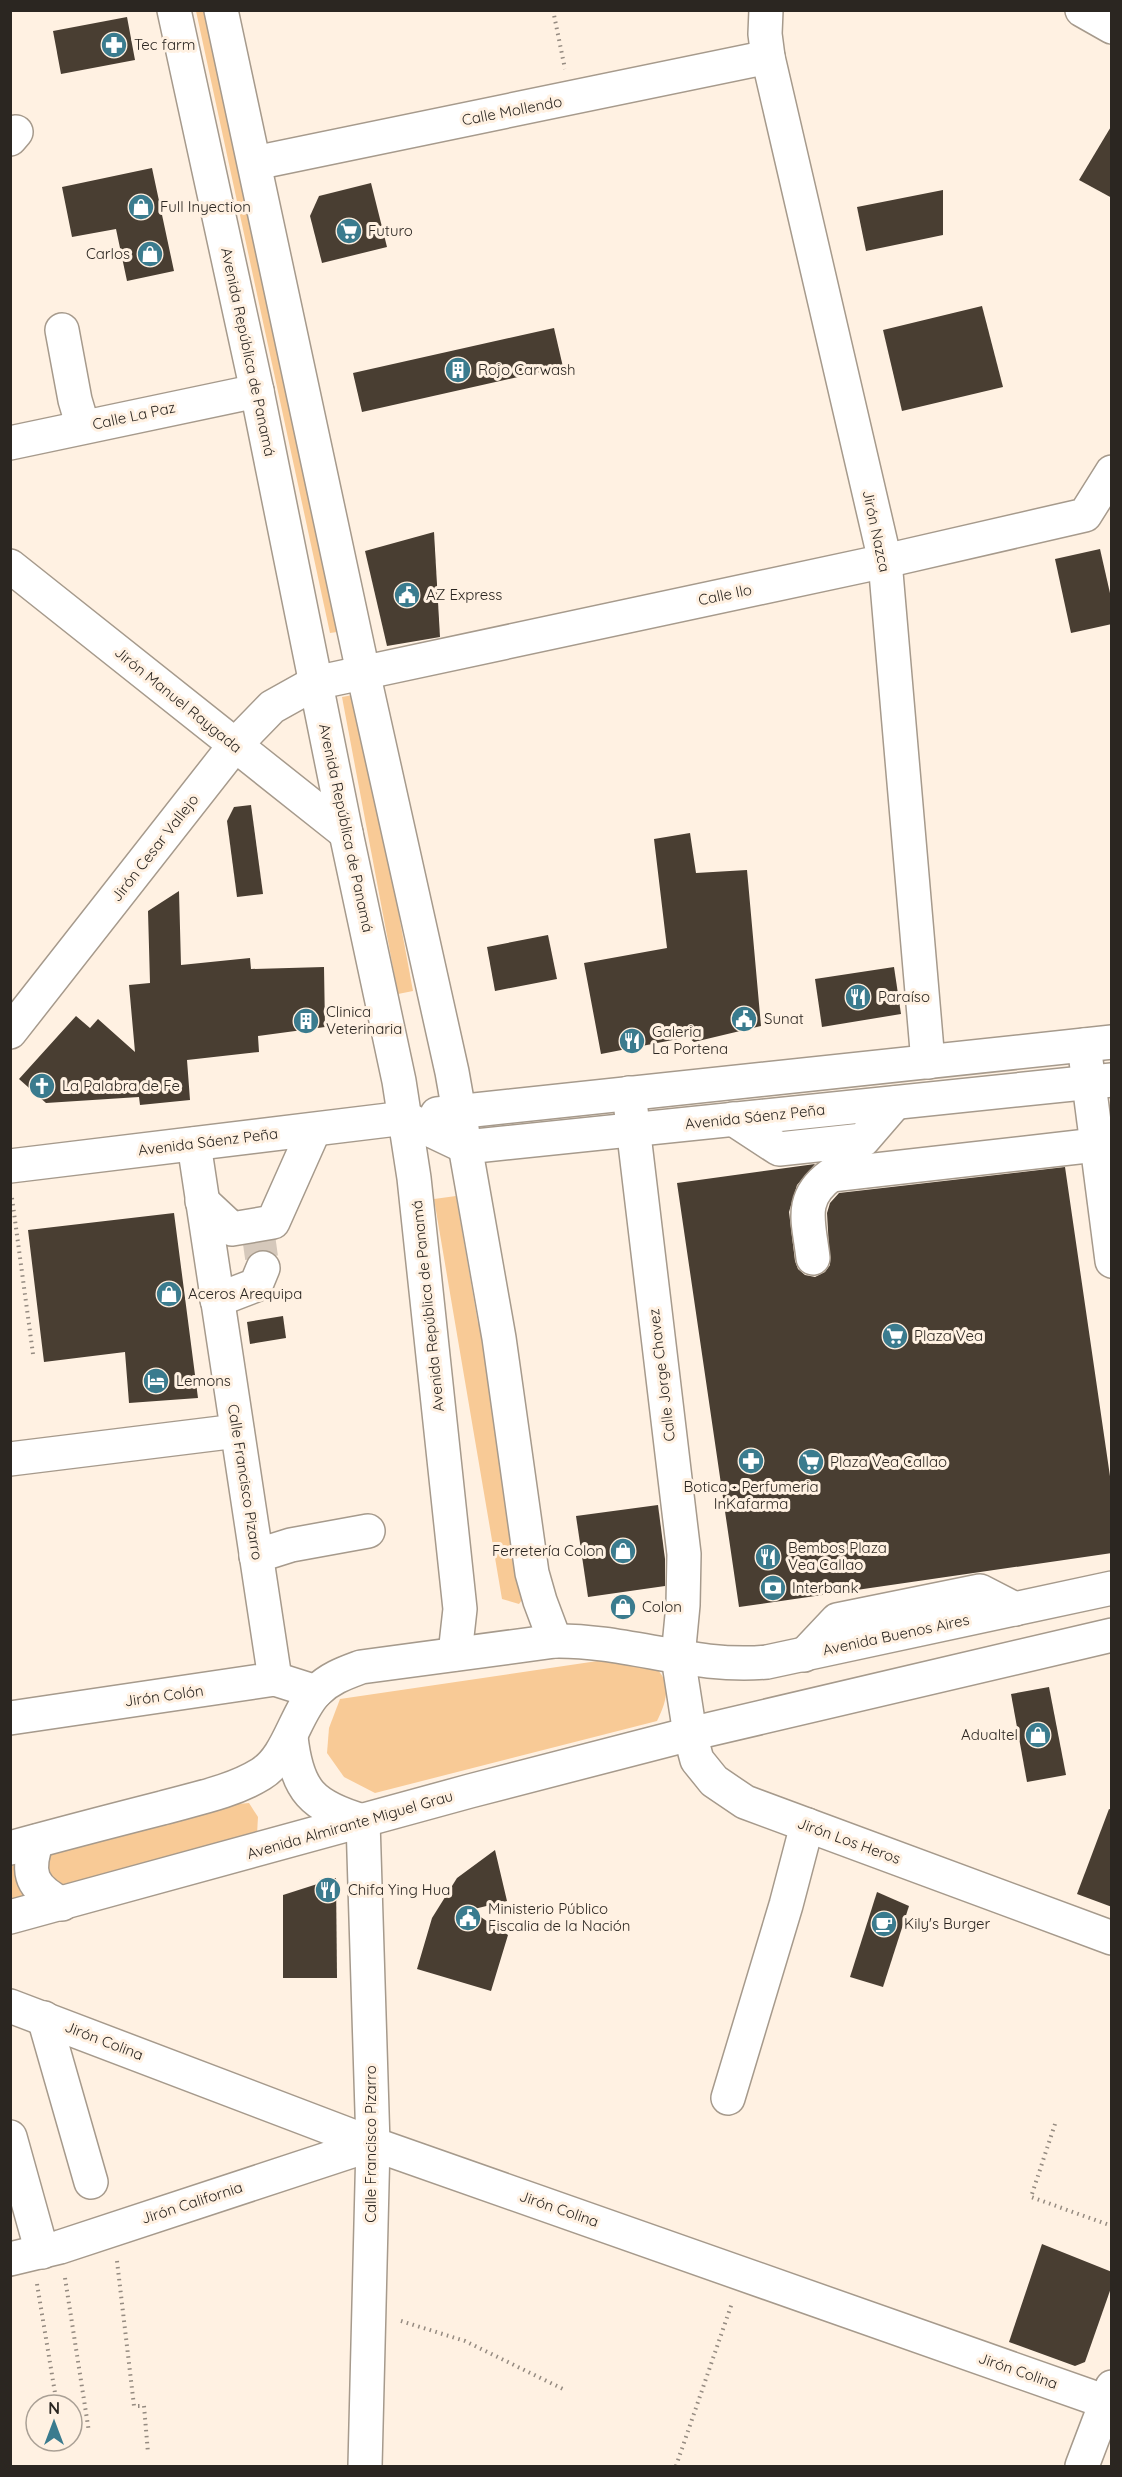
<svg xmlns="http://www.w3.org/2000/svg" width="1122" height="2477" font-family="Quicksand,sans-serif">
<rect width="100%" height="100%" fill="#fff1e2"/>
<!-- green -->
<g fill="#f8ca96">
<path d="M196,11h18l130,620 -14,2z"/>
<path d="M358,694l55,297 -15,3 -56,-297z"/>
<path d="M456,1196l22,127 18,23 36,240 -13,18 -17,-5 -68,-400z"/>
<path d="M638,1655c31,18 35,34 19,66l-282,72 -31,-16 -17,-24 2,-25 11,-29z"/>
<path d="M249,1803l9,14 -1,17 -197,62 -24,-42 191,-49z"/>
<path d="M22,1863l12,42 -23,6 -1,-45z"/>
</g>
<!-- building -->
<g fill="#493e32">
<path d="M127,17l8,43 -74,14 -8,-43z"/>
<path d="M1112,125v73l-33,-18z"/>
<path d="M152,168l22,103 -47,10 -11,-52 -44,8 -10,-50z"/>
<path d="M371,183l16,64 -65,16 -12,-47 9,-20z"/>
<path d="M943,190v45l-77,16 -9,-44z"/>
<path d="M982,306l21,81 -101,24 -19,-81z"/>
<path d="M554,328l9,39 -201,45 -9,-39z"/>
<path d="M434,532l6,105 -53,9 -22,-95z"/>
<path d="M1100,549l12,53v22l-41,9 -16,-74z"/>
<path d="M251,805l12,89 -26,3 -10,-76 7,-14z"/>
<path d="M690,833l6,40 51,-3 14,156 -67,16 -6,-5 -87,17 -17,-91 83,-15 -13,-109z"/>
<path d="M179,891l2,74 69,-7 1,11 73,-2 1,60 -67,9 1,16 -72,8 3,40 -50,5 -1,-8 -93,6 -27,-24 57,-63 14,12 8,-9 37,33 -6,-67 21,-2 -2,-72z"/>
<path d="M548,935l9,44 -62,12 -8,-44z"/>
<path d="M894,967l7,47 -79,13 -7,-48z"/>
<path d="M815,1164l-18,21 -8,27 6,49 3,8 7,6 10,2 10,-5 5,-7 -3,-52 3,-10 9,-10 226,-26 47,323v63l-373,54 -62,-424z"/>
<path d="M174,1213l24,185 -69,5 -4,-51 -81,10 -16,-132z"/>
<path d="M283,1316l3,22 -36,6 -3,-22z"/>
<path d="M658,1505l7,54v27l-77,11 -12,-81z"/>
<path d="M1049,1687l17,88 -39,7 -16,-88z"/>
<path d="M1109,1809l3,1v97l-35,-13z"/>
<path d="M495,1850l12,51 -37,9 38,25 -17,56 -74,-22 15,-51 25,-40z"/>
<path d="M336,1878l1,100h-54v-83z"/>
<path d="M877,1892l32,14 -26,81 -33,-10z"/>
<path d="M1042,2244l70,28v13l-27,77 -10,4 -66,-24z"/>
</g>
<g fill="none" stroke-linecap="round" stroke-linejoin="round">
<!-- minor-tunnel -->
<path stroke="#d5c8bb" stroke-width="33" stroke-dasharray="33 16" stroke-linecap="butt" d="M257,1225l6,43"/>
<!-- minor casing -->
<g stroke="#a69a8c" stroke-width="36">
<g id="minor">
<path d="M766,10l-1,24 3,23 117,504 43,501"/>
<path d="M10,139l6,-7"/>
<path d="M255,163l513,-106"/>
<path d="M62,330l13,70 8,27"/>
<path d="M10,443l247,-52"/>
<path d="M10,566l336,267"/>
<path d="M10,1032l225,-287 37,-38 43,-24 570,-122 200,-46 27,-43"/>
<path d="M1084,1045l28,216"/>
<path d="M629,1093l55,461 -1,51 -5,52 12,77 7,26 17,21 31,21 367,136"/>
<path d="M733,1119l46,30 84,-9 32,-37"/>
<path d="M194,1144l81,535"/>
<path d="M10,1166l395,-48"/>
<path d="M202,1201l30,28 41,-7 41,-92"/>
<path d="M813,1258c-4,-36 -15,-59 18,-83l265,-30"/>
<path d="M217,1300l39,-15 7,-17"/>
<path d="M10,1459l227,-28"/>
<path d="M256,1556l35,-11 77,-14"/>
<path d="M804,1655l33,-35 143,-29 35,18"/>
<path d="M10,1718l265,-39 41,13"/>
<path d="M363,1821l10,323 -8,322"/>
<path d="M10,2006l363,138 739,260"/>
<path d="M44,2018l47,164"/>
<path d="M728,2098l58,-193 21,-80"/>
<path d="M10,2137l32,115"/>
<path d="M10,2259l50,-12 313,-103"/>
<path d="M1082,2466l30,-79"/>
</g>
</g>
<!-- major casing -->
<g stroke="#a69a8c" stroke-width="36">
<g id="major">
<path d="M174,10l83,381 89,442 53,248 15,97 46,431 -5,45"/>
<path d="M221,10l142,662 89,400 47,266 33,235 8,28 15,40"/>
<path d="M1082,10l30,17"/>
<path d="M437,1114l675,-72"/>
<path d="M405,1118l61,29 646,-67"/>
<path d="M291,1737c6,54 21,69 72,84"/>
<path d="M37,1841c-12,33 -5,47 25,63"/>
<path d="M10,1848c51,-14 101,-27 152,-40 32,-9 70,-16 99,-34 28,-17 34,-62 56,-83 13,-13 28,-18 44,-24l194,-26c72,-1 140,28 212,21l345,-74"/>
<path d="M10,1917l460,-126 220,-57 422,-99"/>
</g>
</g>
<!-- path -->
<g stroke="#958b81" stroke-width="4" stroke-dasharray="1.5 4.5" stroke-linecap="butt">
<path d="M553,10l12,59"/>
<path d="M12,1198l21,156"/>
<path d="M1055,2124l-24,73 81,29"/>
<path d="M117,2261l17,145h10l4,47"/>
<path d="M65,2278l24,154"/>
<path d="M37,2284l20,121"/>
<path d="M401,2321l64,20 100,49"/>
<path d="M676,2466l56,-163"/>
</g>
<!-- minor -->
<use href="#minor" stroke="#fff" stroke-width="33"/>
<!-- major -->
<use href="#major" stroke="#fff" stroke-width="33"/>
</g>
<!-- icons -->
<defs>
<g id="pharmacy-disc" transform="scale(1.35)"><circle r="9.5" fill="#3a7b8e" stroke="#fff1e2"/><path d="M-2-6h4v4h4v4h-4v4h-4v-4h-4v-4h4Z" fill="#fff"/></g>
<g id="shop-disc" transform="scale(1.35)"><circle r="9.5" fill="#3a7b8e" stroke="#fff1e2"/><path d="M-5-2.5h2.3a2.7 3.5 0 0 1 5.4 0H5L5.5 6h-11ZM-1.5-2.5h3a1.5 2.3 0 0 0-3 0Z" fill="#fff"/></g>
<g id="supermarket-disc" transform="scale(1.35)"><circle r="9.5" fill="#3a7b8e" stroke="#fff1e2"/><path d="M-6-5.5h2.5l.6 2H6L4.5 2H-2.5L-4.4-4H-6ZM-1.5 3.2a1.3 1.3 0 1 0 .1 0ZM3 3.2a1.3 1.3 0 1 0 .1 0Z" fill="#fff"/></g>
<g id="building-disc" transform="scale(1.35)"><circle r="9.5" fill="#3a7b8e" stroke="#fff1e2"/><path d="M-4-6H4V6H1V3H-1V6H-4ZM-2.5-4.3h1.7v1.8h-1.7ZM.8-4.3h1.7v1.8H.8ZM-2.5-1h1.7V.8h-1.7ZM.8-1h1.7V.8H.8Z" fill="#fff"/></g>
<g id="civic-disc" transform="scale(1.35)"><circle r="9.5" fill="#3a7b8e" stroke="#fff1e2"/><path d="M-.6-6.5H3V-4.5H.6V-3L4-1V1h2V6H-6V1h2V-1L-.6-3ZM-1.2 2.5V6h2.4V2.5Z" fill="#fff"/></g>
<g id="restaurant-disc" transform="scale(1.35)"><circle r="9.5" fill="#3a7b8e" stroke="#fff1e2"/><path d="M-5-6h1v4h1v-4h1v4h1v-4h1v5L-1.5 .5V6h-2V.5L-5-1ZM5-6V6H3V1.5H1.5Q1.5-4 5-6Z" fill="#fff"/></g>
<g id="church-disc" transform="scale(1.35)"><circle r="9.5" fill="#3a7b8e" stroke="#fff1e2"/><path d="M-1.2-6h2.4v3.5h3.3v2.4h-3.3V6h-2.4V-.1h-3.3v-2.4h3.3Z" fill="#fff"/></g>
<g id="hotel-disc" transform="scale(1.35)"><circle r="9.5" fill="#3a7b8e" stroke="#fff1e2"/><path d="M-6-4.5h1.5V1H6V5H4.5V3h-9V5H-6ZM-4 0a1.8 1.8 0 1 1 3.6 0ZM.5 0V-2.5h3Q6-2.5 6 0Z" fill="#fff"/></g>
<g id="bank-disc" transform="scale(1.35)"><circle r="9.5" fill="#3a7b8e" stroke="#fff1e2"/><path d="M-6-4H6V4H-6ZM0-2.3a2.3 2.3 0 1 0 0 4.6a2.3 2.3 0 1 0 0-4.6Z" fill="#fff"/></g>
<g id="cafe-disc" transform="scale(1.35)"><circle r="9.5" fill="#3a7b8e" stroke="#fff1e2"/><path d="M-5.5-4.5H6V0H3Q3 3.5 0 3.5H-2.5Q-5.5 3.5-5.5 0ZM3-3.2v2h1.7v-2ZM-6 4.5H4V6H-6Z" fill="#fff"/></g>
</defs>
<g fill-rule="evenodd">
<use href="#pharmacy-disc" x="114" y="45"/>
<use href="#shop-disc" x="141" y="207"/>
<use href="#supermarket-disc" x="349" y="231"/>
<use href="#shop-disc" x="150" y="254"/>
<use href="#building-disc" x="458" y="370"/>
<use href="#civic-disc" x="407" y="595"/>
<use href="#restaurant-disc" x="858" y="997"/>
<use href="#civic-disc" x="744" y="1019"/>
<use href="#building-disc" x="306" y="1021"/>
<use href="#restaurant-disc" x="632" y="1041"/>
<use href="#church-disc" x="42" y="1086"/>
<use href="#shop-disc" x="169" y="1294"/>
<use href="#supermarket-disc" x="895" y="1336"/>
<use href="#hotel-disc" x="156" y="1381"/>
<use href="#pharmacy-disc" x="751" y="1461"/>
<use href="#supermarket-disc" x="811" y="1462"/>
<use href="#shop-disc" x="623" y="1551"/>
<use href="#restaurant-disc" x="768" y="1557"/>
<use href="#bank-disc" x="773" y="1588"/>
<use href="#shop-disc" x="623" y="1607"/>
<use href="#shop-disc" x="1038" y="1735"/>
<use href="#restaurant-disc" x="328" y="1890"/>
<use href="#civic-disc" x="468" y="1918"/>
<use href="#cafe-disc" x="884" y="1924"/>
</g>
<g text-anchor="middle" stroke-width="6" stroke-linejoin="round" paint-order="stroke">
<!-- poi labels -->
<g font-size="15" fill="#2b2621" stroke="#fff1e2" text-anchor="start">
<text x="134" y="50">Tec farm</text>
<text x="160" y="212">Full Inyection</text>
<text x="368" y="236">Futuro</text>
<text x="130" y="259" text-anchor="end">Carlos</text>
<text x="478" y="375">Rojo Carwash</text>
<text x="426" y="600">AZ Express</text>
<text x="878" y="1002">Paraíso</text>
<text x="326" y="1017">Clinica<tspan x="326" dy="17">Veterinaria</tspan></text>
<text x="764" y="1024">Sunat</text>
<text x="652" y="1037">Galeria<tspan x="652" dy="17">La Portena</tspan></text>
<text x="62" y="1091">La Palabra de Fe</text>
<text x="188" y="1299">Aceros Arequipa</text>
<text x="914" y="1341">Plaza Vea</text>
<text x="176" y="1386">Lemons</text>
<text x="830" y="1467">Plaza Vea Callao</text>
<text x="751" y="1492" text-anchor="middle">Botica - Perfumeria<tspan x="751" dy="17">InKafarma</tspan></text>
<text x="788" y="1553">Bembos Plaza<tspan x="788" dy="17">Vea Callao</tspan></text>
<text x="604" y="1556" text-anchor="end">Ferretería Colon</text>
<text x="792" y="1593">Interbank</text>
<text x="642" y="1612">Colon</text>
<text x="1018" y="1740" text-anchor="end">Adualtel</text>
<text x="348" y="1895">Chifa Ying Hua</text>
<text x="488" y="1914">Ministerio Público<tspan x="488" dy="17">Fiscalia de la Nación</tspan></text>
<text x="904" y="1929">Kily's Burger</text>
</g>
<!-- street labels -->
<g font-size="15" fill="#2b2621" stroke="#fff1e2">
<text transform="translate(512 111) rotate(-11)" y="5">Calle Mollendo</text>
<text transform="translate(248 352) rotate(78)" y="5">Avenida República de Panamá</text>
<text transform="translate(134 416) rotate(-12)" y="5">Calle La Paz</text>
<text transform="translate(876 531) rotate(78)" y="5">Jirón Nazca</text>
<text transform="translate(725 595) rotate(-12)" y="5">Calle Ilo</text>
<text transform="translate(178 700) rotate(39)" y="5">Jirón Manuel Raygada</text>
<text transform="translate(346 828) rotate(78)" y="5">Avenida República de Panamá</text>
<text transform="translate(155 848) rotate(-52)" y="5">Jirón Cesar Vallejo</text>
<text transform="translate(755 1117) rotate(-6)" y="5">Avenida Sáenz Peña</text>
<text transform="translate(208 1142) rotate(-7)" y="5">Avenida Sáenz Peña</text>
<text transform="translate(428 1306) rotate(-96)" y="5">Avenida República de Panamá</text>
<text transform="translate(662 1375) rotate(-97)" y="5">Calle Jorge Chavez</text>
<text transform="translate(245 1482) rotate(81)" y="5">Calle Francisco Pizarro</text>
<text transform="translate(896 1635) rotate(-12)" y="5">Avenida Buenos Aires</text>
<text transform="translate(164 1696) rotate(-8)" y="5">Jirón Colón</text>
<text transform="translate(350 1825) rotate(-16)" y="5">Avenida Almirante Miguel Grau</text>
<text transform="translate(849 1841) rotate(20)" y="5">Jirón Los Heros</text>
<text transform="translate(104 2041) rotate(21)" y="5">Jirón Colina</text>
<text transform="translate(371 2144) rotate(-90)" y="5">Calle Francisco Pizarro</text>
<text transform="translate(192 2203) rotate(-18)" y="5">Jirón California</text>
<text transform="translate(559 2209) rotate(19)" y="5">Jirón Colina</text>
<text transform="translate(1018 2371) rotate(19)" y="5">Jirón Colina</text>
</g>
</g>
<!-- border -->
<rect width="1122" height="2477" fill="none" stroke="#2b2621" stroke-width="24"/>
<!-- north arrow -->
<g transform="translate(54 2423)"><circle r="28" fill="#fff1e2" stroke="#aaa095" stroke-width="1.5"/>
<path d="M0-4.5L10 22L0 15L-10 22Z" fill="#3a7b8e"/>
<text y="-9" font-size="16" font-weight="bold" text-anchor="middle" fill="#2b2621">N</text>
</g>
</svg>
